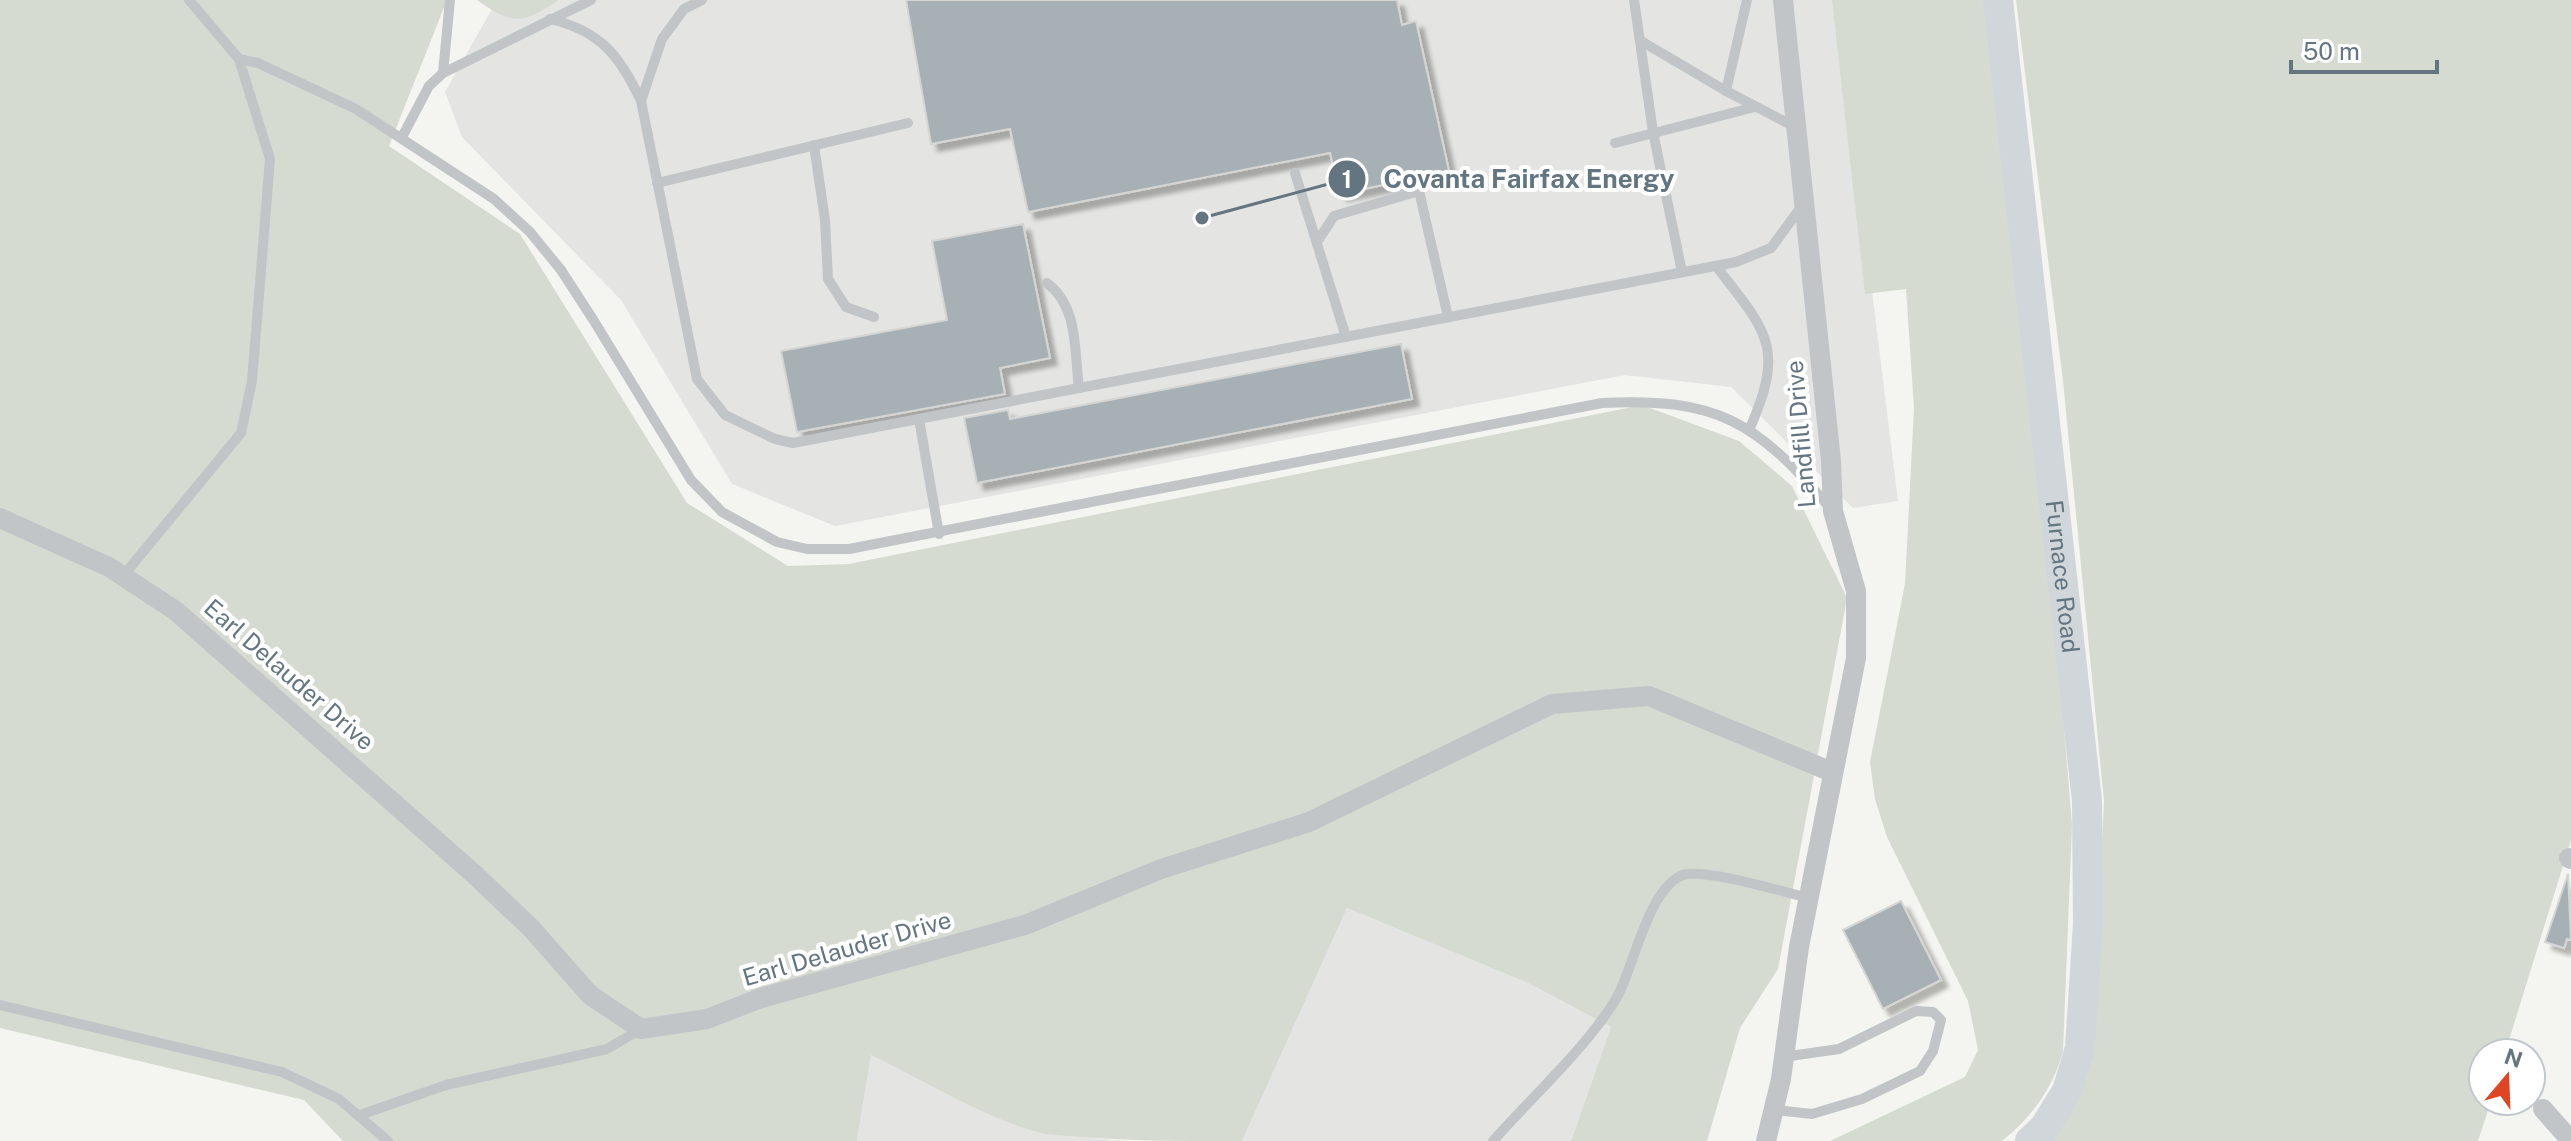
<svg xmlns="http://www.w3.org/2000/svg" width="2571" height="1141" font-family="'Public Sans',sans-serif">
<defs>
<filter id="shadow"><feDropShadow dx="7" dy="7" stdDeviation="2" flood-color="#0004"/></filter>
</defs>
<rect width="100%" height="100%" fill="#f4f4f0"/>
<!-- built -->
<g fill="#e4e5e3">
<path d="M497,0h1339l62,501 -45,7 -122,-121 -106,-12 -790,151 -103,-42 -111,-184 -159,-163 -17,-45z"/>
<path d="M1347,908l183,76 81,43 -40,114h-329z"/>
<path d="M871,1054l139,68 35,12 79,7h-267z"/>
</g>
<!-- green -->
<g fill="#d5dbd1">
<path d="M0,0h447l-58,146 131,88 167,269 101,63 61,-2 793,-159 97,36 53,45 55,112 -69,371 -38,59 -33,113h-136l40,-114 -81,-43 -183,-76 -105,233c-64,0 -134,0 -197,-7 -54,-12 -123,-55 -174,-79l-14,86h-514l-39,-41 -304,-72z"/>
<path d="M477,0h82c-36,24 -46,26 -82,0z"/>
<path d="M1832,0h153l73,654 14,171 -9,226c-10,37 -31,66 -61,90h-172l135,-64 13,-27 -10,-49 -81,-164 -12,-38 -5,-37 35,-178 9,-176 -8,-119 -41,5z"/>
<path d="M2016,0h555v840l-66,213h-22v48h8l-13,40h-433l47,-102 12,-238 -41,-420z"/>
</g>
<!-- building -->
<g fill="#a7b0b5" stroke="#d5d5d3" stroke-width="2" filter="url(#shadow)">
<path d="M906,0h491l5,25 14,-4 33,150 -109,23 -10,-41 -302,59 -18,-83 -79,15z"/>
<path d="M1023,224l27,134 -50,10 5,26 -208,38 -16,-81 166,-31 -15,-79z"/>
<path d="M1401,344l11,55 -435,84 -13,-65 44,-8 2,9z"/>
<path d="M2568,874l3,66 -4,-1 -3,9 -19,-6z"/>
<path d="M1901,901l40,79 -58,29 -40,-79z"/>
</g>
<g fill="none" stroke-linecap="round" stroke-linejoin="round">
<!-- service -->
<g stroke="#c1c5c8" stroke-width="10">
<path d="M189,0l50,59 19,4 98,46 138,90 36,33 31,38 33,51 97,159 31,32 55,30 30,7h42l753,-146c115,-6 155,19 227,104"/>
<path d="M702,0l-18,9 -22,30 -21,62 56,278 28,36 50,24 18,4 943,-181 35,-14 30,-41"/>
<path d="M1634,0l19,132 29,140"/>
<path d="M1747,0l-21,91 69,36"/>
<path d="M550,19c51,12 70,37 91,82"/>
<path d="M1641,41l85,50"/>
<path d="M443,73l7,-73"/>
<path d="M402,137l27,-51 14,-13 148,-73"/>
<path d="M1615,143l140,-36"/>
<path d="M814,145l11,75 3,59 18,28 28,10"/>
<path d="M1295,173l51,164"/>
<path d="M657,183l251,-60"/>
<path d="M1317,242l17,-26 85,-25 29,126"/>
<path d="M1716,266c50,65 70,80 34,162"/>
<path d="M1047,283c32,24 27,68 32,105"/>
<path d="M919,419l20,115"/>
<path d="M123,576l118,-143 11,-52 18,-222 -31,-100"/>
<path d="M0,1005l282,67 57,27 49,42"/>
<path d="M1775,1110l37,4 50,-15 58,-28 13,-20 8,-31 -8,-8 -17,-1 -77,38 -56,8"/>
<path d="M360,1115l86,-30 161,-36 34,-20"/>
<path d="M1493,1141c36,-41 98,-98 124,-144 17,-30 31,-109 66,-122 21,-7 101,17 126,23"/>
</g>
<!-- minor -->
<g stroke="#c1c5c8" stroke-width="20">
<path d="M0,518l109,49 67,44 298,263 57,54 59,67 51,34 66,-10 54,-21 264,-73 136,-56 148,-47 243,-118 97,-8 183,76"/>
<path d="M2569,858l2,1"/>
<path d="M2543,1109l22,25 6,2"/>
<path d="M1766,1141l15,-62 18,-132 57,-289v-67l-23,-80 -2,-50 -48,-461"/>
</g>
<!-- secondary -->
<path stroke="#d1d6da" stroke-width="30" id="s1" d="M1998,0l89,801 1,123 -8,124 -13,43 -23,37 -14,13"/>
</g>
<g text-anchor="middle" stroke-width="8" stroke-linejoin="round" paint-order="stroke">
<!-- street labels -->
<g font-size="24" fill="#637581" stroke="#fff">
<text transform="translate(1801 434) rotate(-95)" y="8">Landfill Drive</text>
<text dy="8" stroke="none"><textPath href="#s1" startOffset="580">Furnace Road</textPath></text>
<text transform="translate(289 675) rotate(41)" y="8">Earl Delauder Drive</text>
<text transform="translate(847 949) rotate(-16)" y="8">Earl Delauder Drive</text>
</g>
</g>
<!-- callouts -->
<path fill="none" stroke="#637581" stroke-width="3" d="M1202 218L1347 179"/>
<g fill="#637581" stroke="#fff" stroke-width="3">
<circle cx="1202" cy="218" r="8"/>
<circle cx="1347" cy="179" r="20"/>
</g>
<g font-size="24" text-anchor="middle" font-weight="bold" fill="#fff">
<text x="1347" y="188">1</text>
</g>
<g font-size="26" text-anchor="middle" font-weight="bold" fill="#637581" stroke="#fff" stroke-width="8" stroke-linejoin="round" paint-order="stroke">
<text x="1529" y="188">Covanta Fairfax Energy</text>
</g>
<!-- north arrow -->
<g transform="translate(2507 1077) rotate(19)"><circle r="38" fill="#ffffff" stroke="#c1c8cd" stroke-width="2"/>
<path d="M0-6L14 30L0 20L-14 30Z" fill="#df4525"/>
<text y="-12" font-size="22" font-weight="bold" text-anchor="middle" fill="#637581">N</text>
</g>
<!-- scale -->
<path d="M2291 60v12h146v-12" fill="none" stroke="#637581" stroke-width="4"/>
<text x="2303" y="60" font-size="24" fill="#637581" stroke="#ffffff" stroke-width="6" paint-order="stroke">50 m</text>
</svg>
